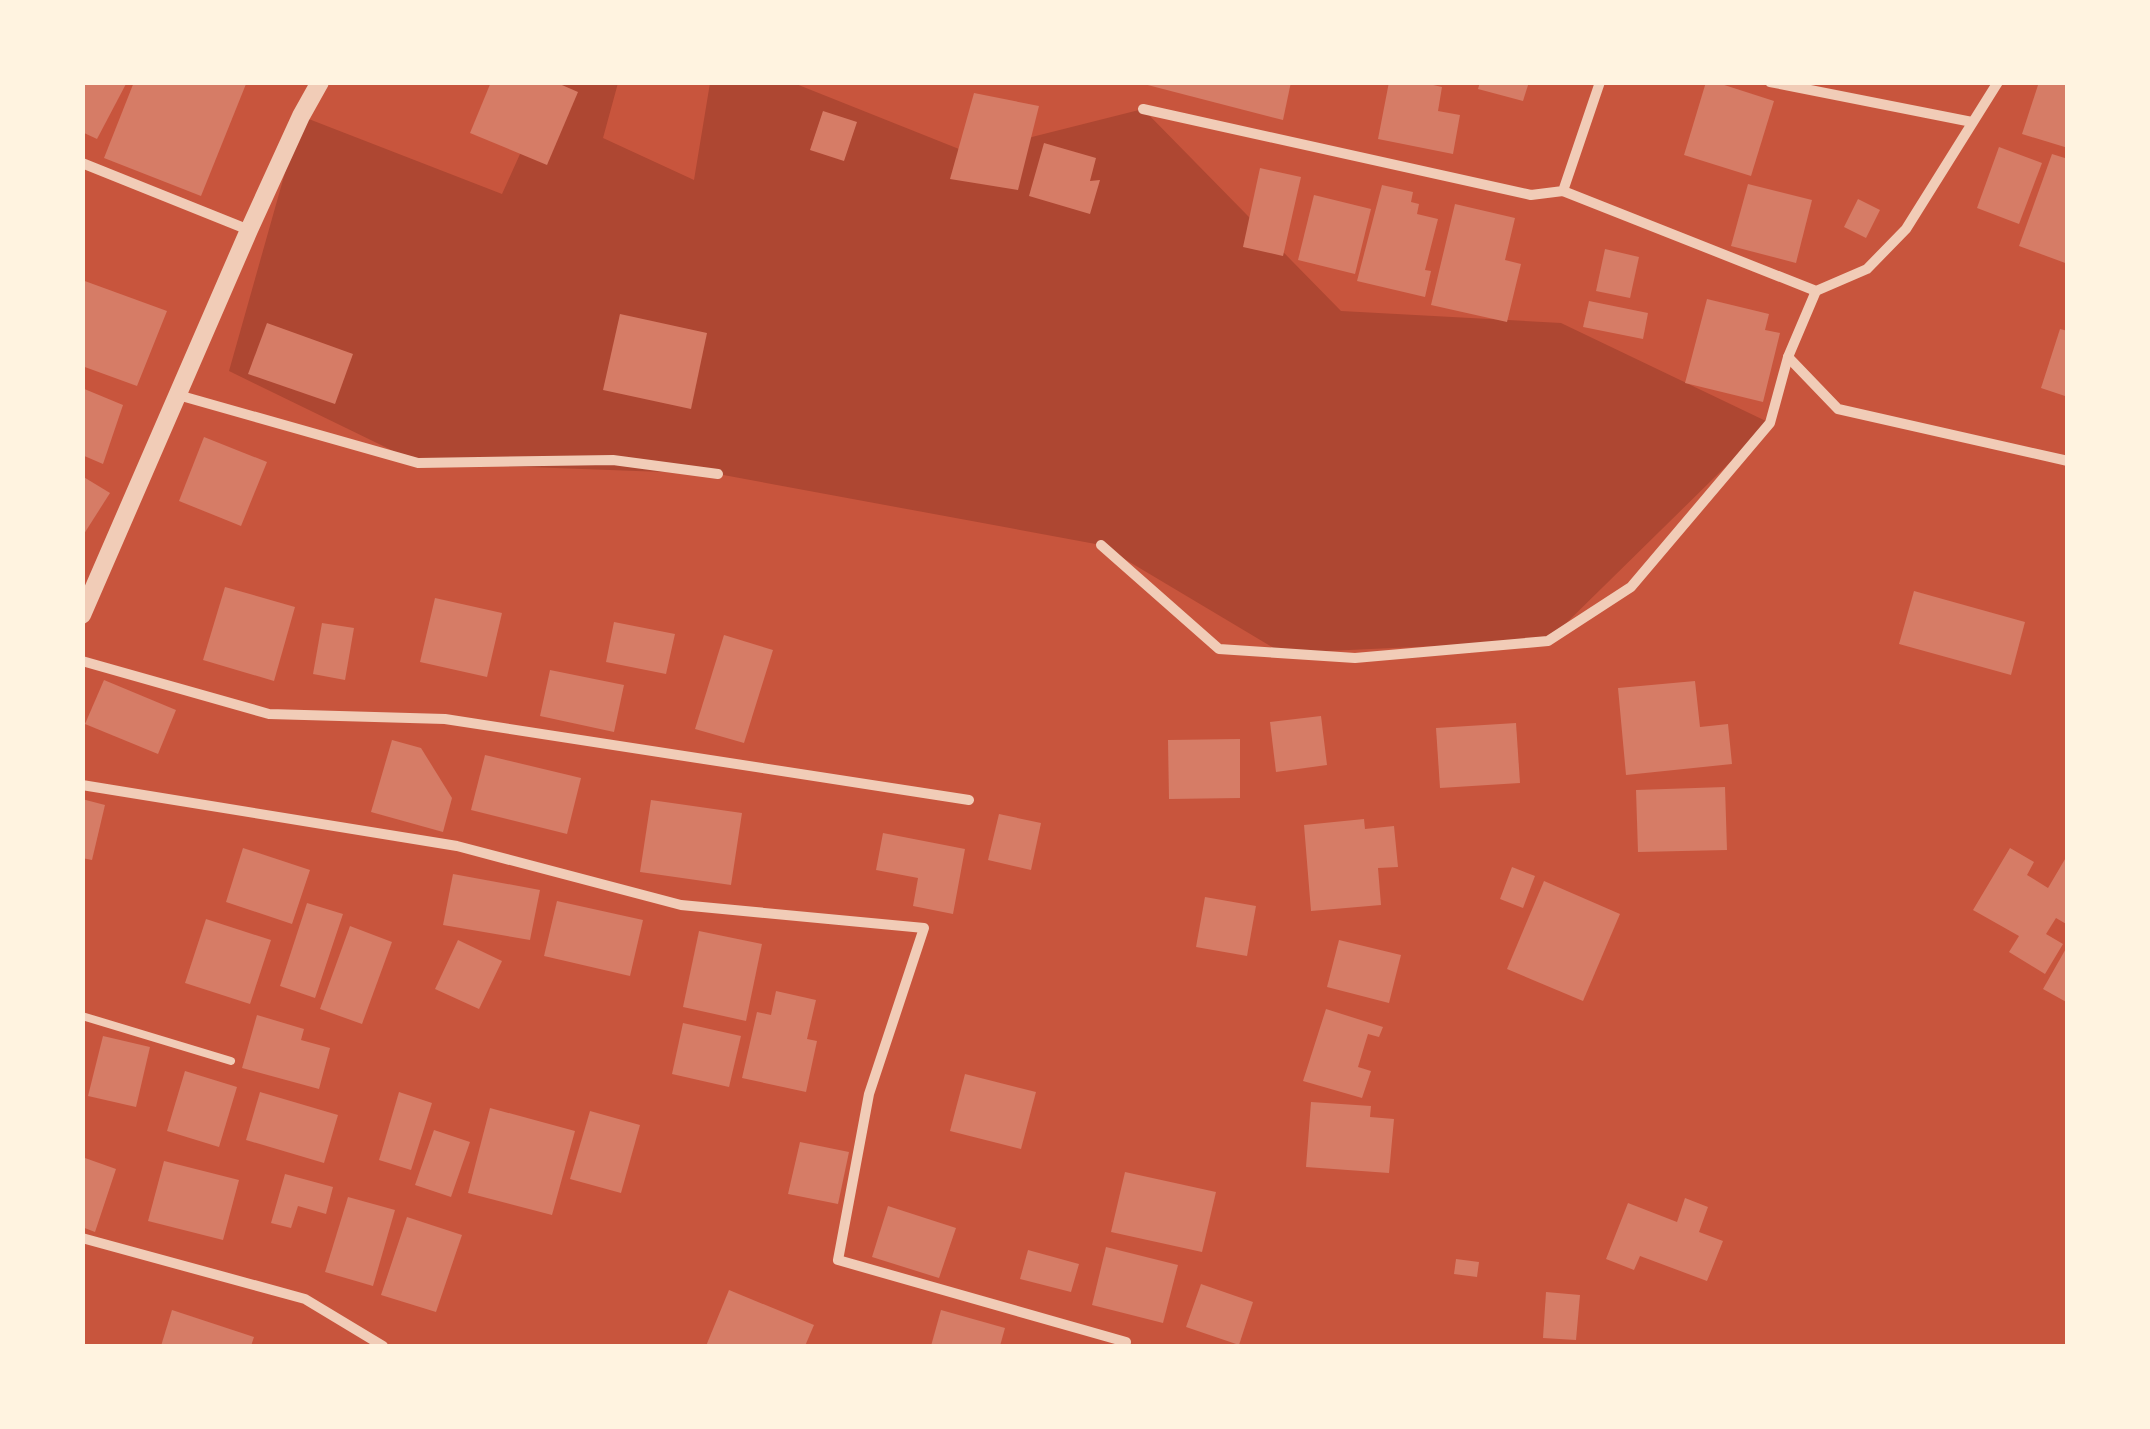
<svg xmlns="http://www.w3.org/2000/svg" width="2150" height="1429" font-family="Barlow,sans-serif">
<rect width="100%" height="100%" fill="#c8553d"/>
<!-- green -->
<path fill="#ae4732" d="M791,82l178,71 174,-44 198,202 220,12 209,100 -222,218 -266,12 -181,-108 -383,-71 -300,-11 -189,-92 72,-255 201,78 50,-111h66l-15,55 91,42 16,-97z"/>
<!-- building -->
<g fill="#d67c66">
<path d="M82,82h45l-30,57 -15,-7z"/>
<path d="M134,82l112,2 -45,112 -97,-38z"/>
<path d="M491,82h64l23,10 -31,73 -77,-32z"/>
<path d="M1136,82h155l-8,38z"/>
<path d="M1389,82h31l22,5 -4,24 22,4 -7,39 -75,-15z"/>
<path d="M1480,82h49l-6,19 -45,-12z"/>
<path d="M1706,82h9l59,19 -23,75 -67,-21z"/>
<path d="M2039,82h29v66l-46,-14z"/>
<path d="M974,93l65,13 -21,84 -68,-11z"/>
<path d="M823,111l34,11 -13,39 -34,-11z"/>
<path d="M1044,143l52,15 -6,23 10,-1 -10,34 -61,-18z"/>
<path d="M1999,147l43,16 -23,61 -42,-16z"/>
<path d="M2052,154l16,5v105l-49,-18z"/>
<path d="M1260,168l41,9 -18,79 -40,-9z"/>
<path d="M1748,184l64,16 -16,63 -65,-17z"/>
<path d="M1382,185l31,7 -2,10 8,2 -2,10 21,5 -13,51 6,1 -6,26 -68,-16z"/>
<path d="M1314,195l57,14 -16,65 -57,-14z"/>
<path d="M1858,199l22,11 -14,28 -22,-11z"/>
<path d="M1455,204l60,14 -10,42 16,4 -14,58 -76,-17z"/>
<path d="M1605,249l34,8 -9,41 -34,-7z"/>
<path d="M82,280l85,31 -30,75 -55,-20z"/>
<path d="M1707,299l62,15 -4,16 15,3 -17,69 -78,-19z"/>
<path d="M1589,301l59,12 -5,26 -60,-12z"/>
<path d="M620,314l87,19 -16,76 -88,-19z"/>
<path d="M267,323l86,31 -18,50 -87,-30z"/>
<path d="M2060,329l8,2v66l-27,-9z"/>
<path d="M82,388l41,17 -20,59 -21,-9z"/>
<path d="M204,437l63,25 -26,64 -62,-25z"/>
<path d="M82,476l28,17 -28,44z"/>
<path d="M225,587l70,20 -21,74 -71,-21z"/>
<path d="M1914,591l111,31 -14,53 -112,-31z"/>
<path d="M435,598l67,15 -15,64 -67,-15z"/>
<path d="M614,622l61,12 -9,40 -60,-12z"/>
<path d="M322,623l32,5 -9,52 -32,-6z"/>
<path d="M724,635l49,15 -29,93 -49,-14z"/>
<path d="M550,670l74,15 -10,47 -74,-16z"/>
<path d="M104,680l72,30 -18,44 -73,-30z"/>
<path d="M1695,681l5,46 28,-3 4,40 -106,11 -8,-87z"/>
<path d="M1321,716l6,49 -51,7 -6,-50z"/>
<path d="M1516,723l4,60 -80,5 -4,-60z"/>
<path d="M1240,739v59l-71,1 -1,-59z"/>
<path d="M392,740l29,8 31,50 -9,34 -72,-20z"/>
<path d="M485,755l96,23 -14,56 -96,-24z"/>
<path d="M1725,787l2,63 -89,2 -2,-62z"/>
<path d="M82,799l23,6 -13,55 -10,-2z"/>
<path d="M651,800l91,13 -11,72 -91,-13z"/>
<path d="M999,814l42,9 -10,47 -43,-10z"/>
<path d="M1364,819l1,10 29,-3 4,41 -20,1 3,37 -70,6 -7,-86z"/>
<path d="M883,833l82,16 -12,65 -40,-8 5,-28 -42,-8z"/>
<path d="M243,848l67,22 -18,54 -66,-22z"/>
<path d="M2010,848l24,14 -7,13 21,13 20,-34v71l-12,-7 -10,16 17,10 -18,30 -36,-22 10,-16 -46,-26z"/>
<path d="M1512,867l23,9 -12,32 -23,-9z"/>
<path d="M453,874l87,16 -10,50 -87,-15z"/>
<path d="M1544,881l76,33 -37,87 -76,-32z"/>
<path d="M1205,897l51,9 -9,50 -51,-9z"/>
<path d="M557,901l86,19 -13,56 -86,-20z"/>
<path d="M307,903l36,11 -28,84 -35,-12z"/>
<path d="M206,919l65,21 -21,64 -65,-21z"/>
<path d="M350,926l42,16 -30,82 -42,-15z"/>
<path d="M699,931l63,13 -16,77 -63,-14z"/>
<path d="M458,940l44,21 -23,48 -44,-20z"/>
<path d="M1339,940l62,15 -12,48 -62,-16z"/>
<path d="M2068,945v58l-25,-14z"/>
<path d="M776,991l40,9 -9,39 10,2 -11,51 -64,-14 15,-66 14,3z"/>
<path d="M1326,1009l57,18 -4,10 -11,-3 -10,33 13,4 -9,27 -59,-17z"/>
<path d="M257,1015l47,14 -3,11 29,8 -11,41 -77,-21z"/>
<path d="M683,1023l58,13 -12,51 -57,-13z"/>
<path d="M103,1036l47,11 -14,60 -48,-11z"/>
<path d="M185,1071l52,16 -18,60 -52,-16z"/>
<path d="M965,1074l71,18 -15,57 -71,-18z"/>
<path d="M260,1092l78,23 -14,48 -78,-23z"/>
<path d="M399,1092l33,11 -21,67 -32,-10z"/>
<path d="M1311,1102l60,4 -1,11 24,2 -5,54 -83,-6z"/>
<path d="M490,1108l85,23 -23,84 -84,-22z"/>
<path d="M590,1111l50,14 -19,68 -51,-14z"/>
<path d="M434,1130l36,12 -19,55 -36,-12z"/>
<path d="M800,1142l49,10 -11,52 -50,-10z"/>
<path d="M85,1158l31,11 -21,63 -13,-5v-62z"/>
<path d="M164,1161l75,19 -16,60 -75,-19z"/>
<path d="M1125,1172l91,20 -14,60 -91,-20z"/>
<path d="M285,1174l48,13 -7,27 -28,-8 -7,22 -20,-5z"/>
<path d="M348,1197l47,13 -22,76 -48,-14z"/>
<path d="M1685,1198l23,9 -9,25 24,9 -16,40 -67,-25 -6,14 -28,-11 22,-56 49,19z"/>
<path d="M888,1206l68,22 -17,50 -67,-21z"/>
<path d="M407,1217l55,18 -26,77 -55,-17z"/>
<path d="M1106,1247l72,18 -15,58 -71,-18z"/>
<path d="M1028,1250l51,14 -8,28 -51,-13z"/>
<path d="M1456,1259l23,3 -2,15 -23,-3z"/>
<path d="M1201,1284l52,18 -14,43 -53,-18z"/>
<path d="M729,1290l85,35 -9,21h-99z"/>
<path d="M1546,1292l34,3 -4,45 -33,-2z"/>
<path d="M172,1310l82,27 -3,9h-90z"/>
<path d="M941,1310l64,18 -5,18h-69z"/>
</g>
<g fill="none" stroke-linecap="round" stroke-linejoin="round">
<!-- service -->
<path stroke="#f1ccb7" stroke-width="8" d="M82,1016l149,45"/>
<!-- minor -->
<g stroke="#f1ccb7" stroke-width="10">
<path d="M1770,82l202,40"/>
<path d="M1143,109l388,86 32,-4 37,-109"/>
<path d="M82,163l167,67"/>
<path d="M1563,191l253,100 51,-22 39,-40 92,-147"/>
<path d="M1788,357l50,52 230,52"/>
<path d="M178,395l240,68 195,-3 105,14"/>
<path d="M1101,545l118,104 136,9 193,-17 83,-54 139,-164 18,-66 28,-66"/>
<path d="M82,661l187,53 176,5 524,81"/>
<path d="M82,785l375,61 224,59 243,23 -55,166 -31,166 288,82 -1,4"/>
<path d="M82,1238l223,61 78,47"/>
</g>
<!-- tertiary -->
<path stroke="#f1ccb7" stroke-width="18" d="M82,615l167,-385 52,-114 19,-34"/>
</g>
<!-- border -->
<rect width="2150" height="1429" fill="none" stroke="#fff3e0" stroke-width="170"/>
</svg>
